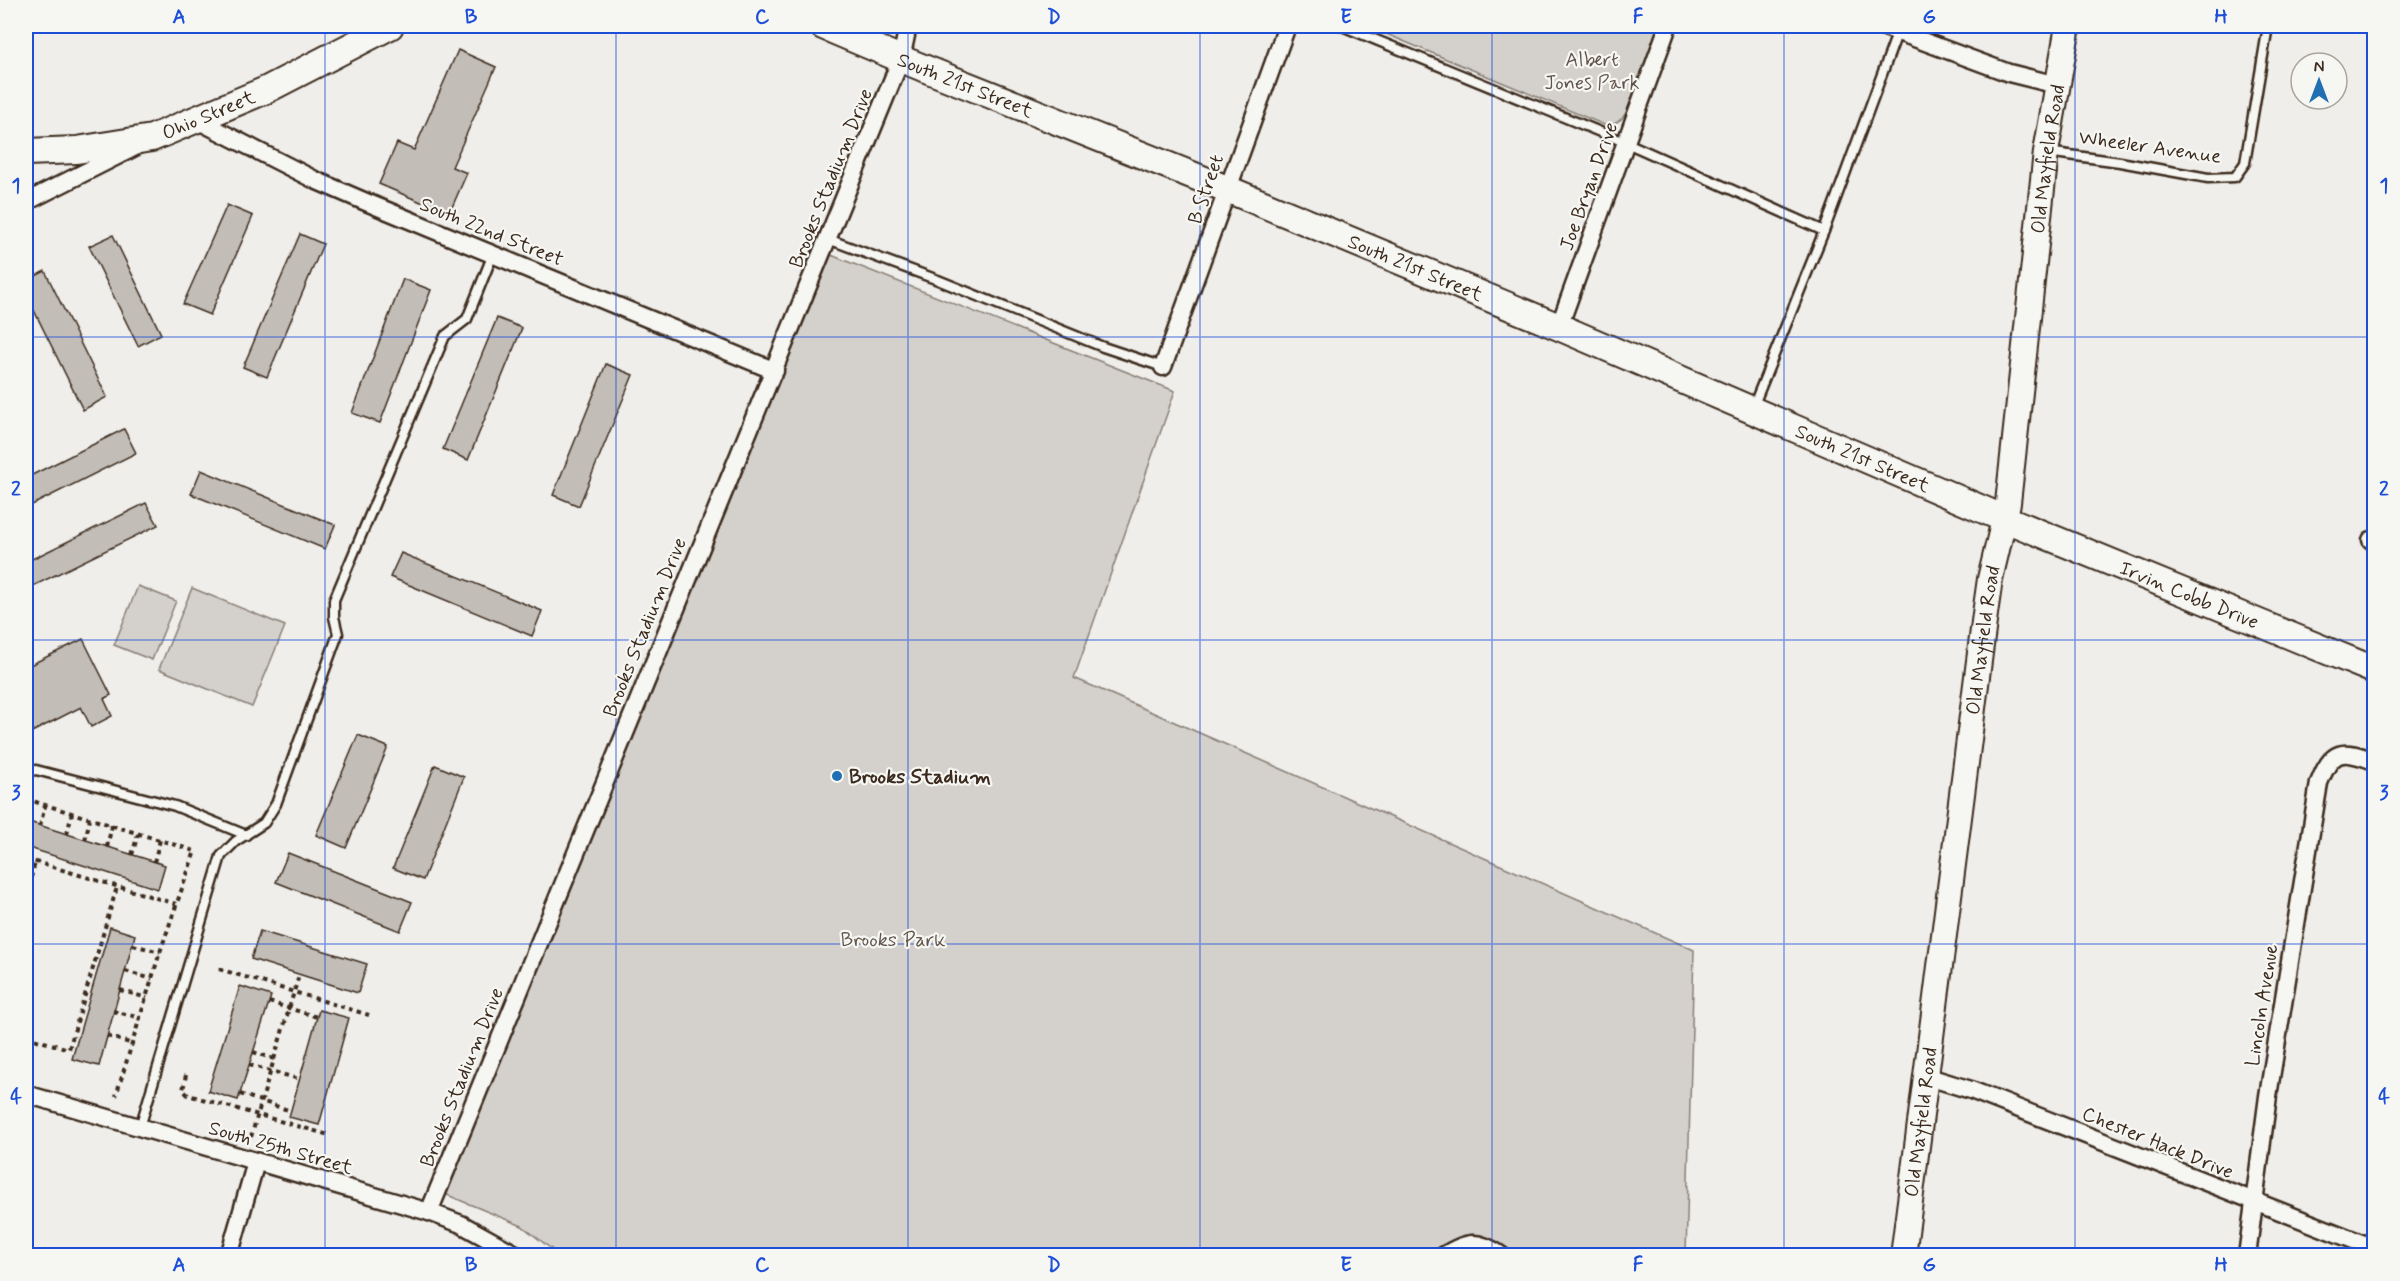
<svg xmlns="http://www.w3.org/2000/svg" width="2400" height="1281" font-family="Mynerve,sans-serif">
<rect width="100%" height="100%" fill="#efeeea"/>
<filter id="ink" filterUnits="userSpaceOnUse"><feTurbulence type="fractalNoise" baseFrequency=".0167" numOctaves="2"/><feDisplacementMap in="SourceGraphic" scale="12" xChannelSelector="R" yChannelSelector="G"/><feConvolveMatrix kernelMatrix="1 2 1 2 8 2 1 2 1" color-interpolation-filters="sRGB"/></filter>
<g filter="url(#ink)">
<!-- green -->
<g fill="#d4d1cc" stroke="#887e75" stroke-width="1.5">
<path d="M1367,26h291l-29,81c-5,11 -10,16 -22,19z"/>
<path d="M831,255l344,136 -101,287 620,272 -8,305h-1127l-37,-29 -77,-32z"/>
<path d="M138,586l38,15 -24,59 -38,-15z"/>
<path d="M192,588l93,38 -33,81 -93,-38z"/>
</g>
<!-- building -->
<g fill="#c2bdb7" stroke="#3b2a1e" stroke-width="1.5">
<path d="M458,50l38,17 -44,100 15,6 -18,41 -70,-30 18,-41 17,7z"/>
<path d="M227,205l26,11 -43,99 -27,-11z"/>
<path d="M300,234l23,10 -56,133 -24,-10z"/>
<path d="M113,235l48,99 -23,12 -49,-100z"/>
<path d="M45,271l62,126 -24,13 -57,-116v-13z"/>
<path d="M403,279l28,11 -51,133 -28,-10z"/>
<path d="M497,318l25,10 -54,132 -25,-11z"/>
<path d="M606,364l27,11 -54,131 -26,-11z"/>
<path d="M124,429l12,24 -110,55v-30z"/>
<path d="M201,470l134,55 -10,24 -134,-55z"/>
<path d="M146,503l12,22 -127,62 -5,-11v-14z"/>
<path d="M401,553l141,58 -10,25 -142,-59z"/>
<path d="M83,639l28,56 -7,4 8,17 -21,11 -10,-20 -55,28v-68z"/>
<path d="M358,735l30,12 -42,101 -30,-13z"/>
<path d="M435,765l29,12 -41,103 -30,-12z"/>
<path d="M26,821l139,44 -7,24 -132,-42z"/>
<path d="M288,853l124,49 -12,29 -124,-49z"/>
<path d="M110,927l25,8 -36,131 -27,-7z"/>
<path d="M260,931l107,33 -9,29 -107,-34z"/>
<path d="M240,986l31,10 -33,104 -30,-9z"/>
<path d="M319,1010l30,8 -30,107 -30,-8z"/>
</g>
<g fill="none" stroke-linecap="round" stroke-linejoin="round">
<!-- lane casing -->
<g stroke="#3b2a1e" stroke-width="13">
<g id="lane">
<path d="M1342,26l285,117 197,88"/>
<path d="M2047,152l73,10 88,16 27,-1 10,-14 23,-137"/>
<path d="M828,239l110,41 165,67 60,20"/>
<path d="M1753,407l71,-176 74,-200"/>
<path d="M26,772l10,-2 139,36 71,29"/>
<path d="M140,1127l81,-271 15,-15 28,-18 12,-19 62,-170 -4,-17v-17l111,-264 22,-17 26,-65"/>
</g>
</g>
<!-- street casing -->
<g stroke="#3b2a1e" stroke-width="21">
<g id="street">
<path d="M1882,26l127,47 48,12"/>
<path d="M197,120l118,60 51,22 409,169"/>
<path d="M26,202l109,-55"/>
<path d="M1559,327l109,-301"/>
<path d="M1163,367l124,-341"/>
<path d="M2371,540l3,2"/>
<path d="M1925,1076l46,14 403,158"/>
<path d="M26,1094l403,118 32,12 58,32"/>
<path d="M429,1212l472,-1153 7,-33"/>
<path d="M229,1256l27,-94"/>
<path d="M1443,1256c24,-15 35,-17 59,0"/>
<path d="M2247,1256l21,-160 51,-313c13,-34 23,-34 55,-22"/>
</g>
</g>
<!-- secondary casing -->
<g stroke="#3b2a1e" stroke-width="28">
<g id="secondary">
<path id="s1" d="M1903,1256l82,-642 5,-35 18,-76 38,-351 22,-126"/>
</g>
</g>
<!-- primary casing -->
<g stroke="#3b2a1e" stroke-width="30">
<g id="primary">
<path id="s2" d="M823,26l78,33 326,130 332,138 439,189 376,154"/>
<path id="s3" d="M26,152l51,-2 75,-12 114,-48 124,-64"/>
</g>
</g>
<!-- path -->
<g stroke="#3b2a1e" stroke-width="4" stroke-dasharray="4.5 4.5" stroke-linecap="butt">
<path d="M26,799l169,52 -35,101 -44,144"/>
<path d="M40,826l5,-20"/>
<path d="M67,834l5,-21"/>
<path d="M85,840l5,-21"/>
<path d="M107,847l5,-22"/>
<path d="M132,855l6,-21"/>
<path d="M26,859l150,45"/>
<path d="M154,862l6,-22"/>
<path d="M26,895l9,-32"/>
<path d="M133,945l27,7"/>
<path d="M219,969l150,46"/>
<path d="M125,971l27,8"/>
<path d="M120,990l27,8"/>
<path d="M269,1002l48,15"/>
<path d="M113,1011l28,7"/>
<path d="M107,1036l26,8"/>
<path d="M26,1037l43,12 48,-162"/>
<path d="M253,1052l21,7"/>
<path d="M249,1065l50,14"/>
<path d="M186,1075l-3,15 5,5 141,40"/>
<path d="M240,1094l51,17"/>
<path d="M251,1137l48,-162"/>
</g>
<!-- lane -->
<use href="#lane" stroke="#f6f6f2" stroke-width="8"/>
<!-- street -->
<use href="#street" stroke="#f6f6f2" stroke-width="16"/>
<!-- secondary -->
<use href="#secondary" stroke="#f6f6f2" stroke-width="24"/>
<!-- primary -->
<use href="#primary" stroke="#f6f6f2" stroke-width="26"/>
</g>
</g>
<!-- grid -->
<path fill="none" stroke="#1d4ed8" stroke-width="1.5" stroke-opacity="0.55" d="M325,26v1230M616,26v1230M908,26v1230M1200,26v1230M1492,26v1230M1784,26v1230M2075,26v1230M26,337h2348M26,640h2348M26,944h2348"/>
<!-- markers -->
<circle fill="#1f6fb2" stroke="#f6f6f2" stroke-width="2" cx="837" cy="776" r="6"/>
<g text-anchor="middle" stroke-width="4.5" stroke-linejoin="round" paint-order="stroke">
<!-- park labels -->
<g font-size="20" fill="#61544a" stroke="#f6f6f2">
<text x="1592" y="66">Albert<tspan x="1592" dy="23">Jones Park</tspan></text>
<text x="893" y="946">Brooks Park</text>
</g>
<!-- street labels -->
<g font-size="20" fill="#3b2a1e" stroke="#f6f6f2">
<text dy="7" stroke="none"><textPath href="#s2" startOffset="154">South 21st Street</textPath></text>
<text dy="7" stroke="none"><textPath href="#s3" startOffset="188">Ohio Street</textPath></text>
<text transform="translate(2150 146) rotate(8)" y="7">Wheeler Avenue</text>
<text dy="7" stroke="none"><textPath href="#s1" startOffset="1107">Old Mayfield Road</textPath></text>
<text transform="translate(830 178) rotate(-68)" y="7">Brooks Stadium Drive</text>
<text transform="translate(1588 186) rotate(-70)" y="7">Joe Bryan Drive</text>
<text transform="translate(1205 189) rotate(-71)" y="7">B Street</text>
<text transform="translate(492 231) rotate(22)" y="7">South 22nd Street</text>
<text dy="7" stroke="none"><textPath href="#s2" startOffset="640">South 21st Street</textPath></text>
<text dy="7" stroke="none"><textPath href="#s2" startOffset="1126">South 21st Street</textPath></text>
<text dy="7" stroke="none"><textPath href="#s2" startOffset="1480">Irvin Cobb Drive</textPath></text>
<text transform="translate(644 627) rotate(-68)" y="7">Brooks Stadium Drive</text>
<text dy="7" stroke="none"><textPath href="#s1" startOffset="621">Old Mayfield Road</textPath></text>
<text transform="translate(2261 1005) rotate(-81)" y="7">Lincoln Avenue</text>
<text transform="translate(461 1077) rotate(-68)" y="7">Brooks Stadium Drive</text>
<text dy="7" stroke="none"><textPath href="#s1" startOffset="135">Old Mayfield Road</textPath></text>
<text transform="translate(2158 1142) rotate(22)" y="7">Chester Hack Drive</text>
<text transform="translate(281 1147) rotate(16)" y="7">South 25th Street</text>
</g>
<!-- poi labels -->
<g font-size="20" font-weight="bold" fill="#3b2a1e" stroke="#f6f6f2" text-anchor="start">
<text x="849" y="783">Brooks Stadium</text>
</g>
</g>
<!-- margin -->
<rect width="2400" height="1281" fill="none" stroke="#f6f6f2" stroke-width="66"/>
<!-- north arrow -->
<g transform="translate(2319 81)"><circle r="28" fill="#f6f6f2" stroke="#aba49d" stroke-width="1.5"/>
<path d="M0-4.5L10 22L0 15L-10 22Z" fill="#1f6fb2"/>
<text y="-9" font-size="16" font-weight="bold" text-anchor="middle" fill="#3b2a1e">N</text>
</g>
<rect x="33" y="33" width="2334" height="1215" fill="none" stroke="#1d4ed8" stroke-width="2"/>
<g font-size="20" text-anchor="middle" font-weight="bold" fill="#1d4ed8">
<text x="179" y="23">A</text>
<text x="471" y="23">B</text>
<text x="762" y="23">C</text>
<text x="1054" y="23">D</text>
<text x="1346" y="23">E</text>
<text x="1638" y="23">F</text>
<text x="1929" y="23">G</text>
<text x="2221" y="23">H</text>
<text x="16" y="192">1</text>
<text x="2384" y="192">1</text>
<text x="16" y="495">2</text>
<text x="2384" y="495">2</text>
<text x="16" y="799">3</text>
<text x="2384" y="799">3</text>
<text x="16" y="1103">4</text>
<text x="2384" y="1103">4</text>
<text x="179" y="1271">A</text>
<text x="471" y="1271">B</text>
<text x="762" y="1271">C</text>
<text x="1054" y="1271">D</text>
<text x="1346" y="1271">E</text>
<text x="1638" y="1271">F</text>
<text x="1929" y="1271">G</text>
<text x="2221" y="1271">H</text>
</g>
</svg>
